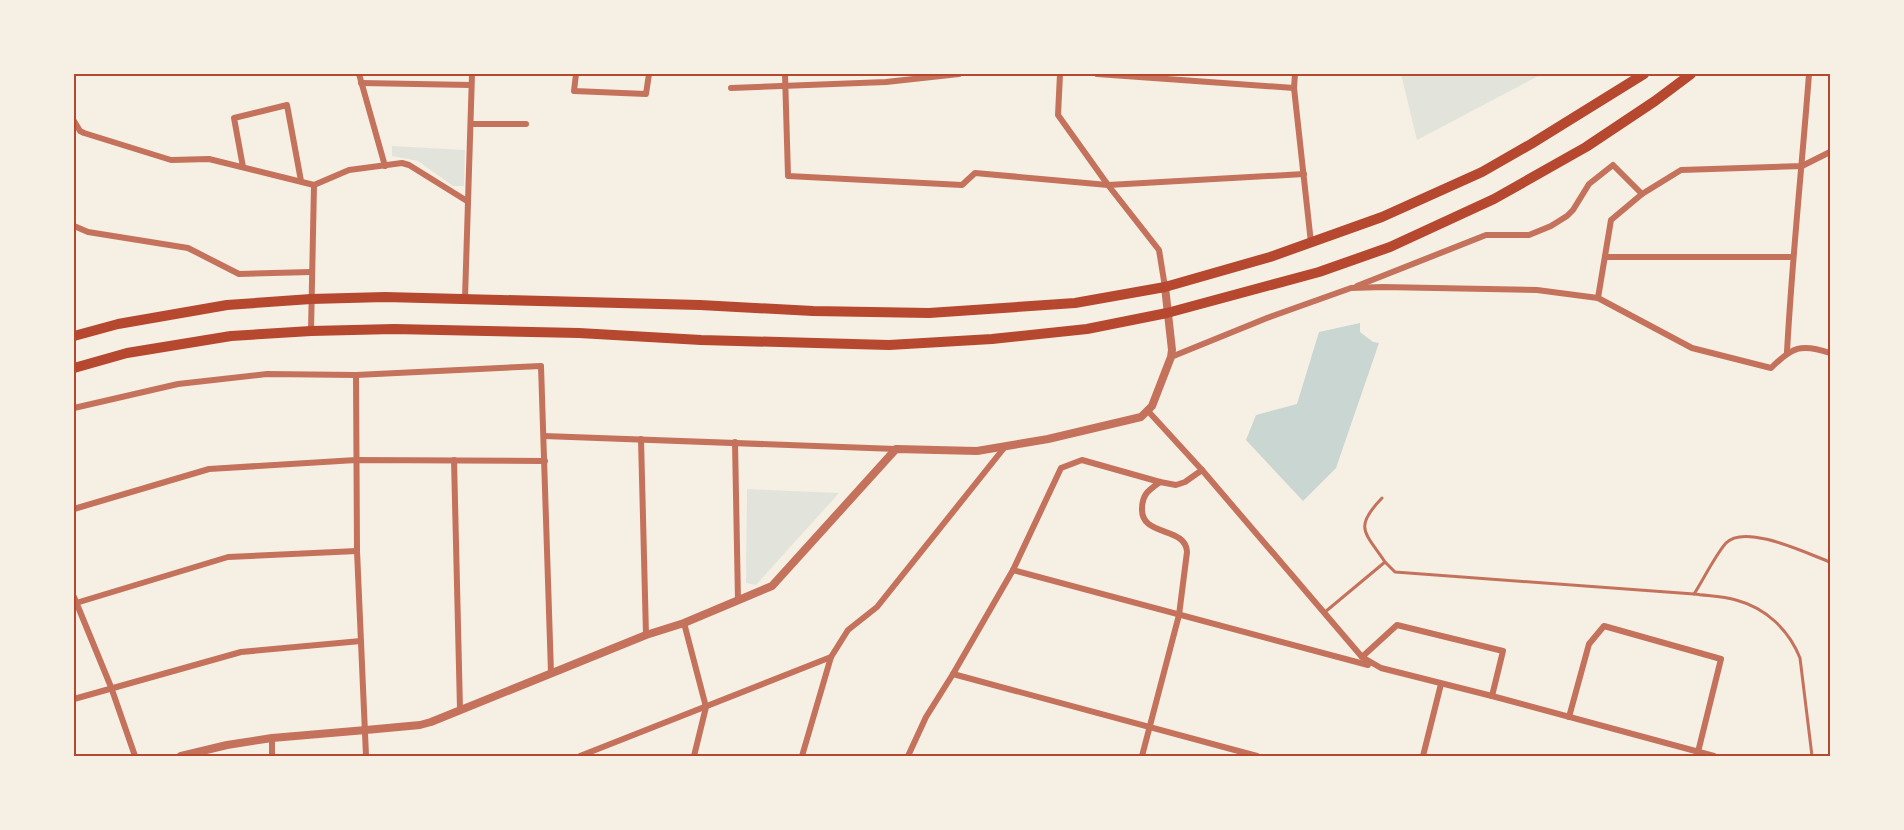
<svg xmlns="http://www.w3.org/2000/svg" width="1904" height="830" font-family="Manrope,sans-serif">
<rect width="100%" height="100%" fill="#f6efe4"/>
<!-- green -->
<g fill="#e2e4dc">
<path d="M1401,74h141l-125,66z"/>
<path d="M392,146l73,4 -1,36h-11l-35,-25 -26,-5z"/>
<path d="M747,489l92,4 -83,92 -10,-2z"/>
</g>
<!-- water -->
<path fill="#c9d6d2" d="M1360,323v9l13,10 6,1 -43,125 -33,33 -57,-61 10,-25 41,-11 22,-72z"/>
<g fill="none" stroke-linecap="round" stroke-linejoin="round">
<!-- service -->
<g stroke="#c5725c" stroke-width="3">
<path d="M1382,498c-29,30 -17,34 3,64"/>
<path d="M1694,594c9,-14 22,-40 32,-51 19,-20 82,11 104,19"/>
<path d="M1325,612l60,-50 10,10 299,22c14,2 29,2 42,6 30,8 53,30 64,58l12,98"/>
</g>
<!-- minor -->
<g stroke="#c5725c" stroke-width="6">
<path d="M359,74l26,92"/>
<path d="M576,74l-2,17 72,3 3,-20"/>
<path d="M785,74l3,102 174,9 13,-12 133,12 196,-11"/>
<path d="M1060,74l-2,41 50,70 51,65 6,37"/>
<path d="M1097,74l197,14"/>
<path d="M1295,74l-1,14 17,155"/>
<path d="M361,83l110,2"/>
<path d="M731,88l155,-6 73,-8"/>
<path d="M74,121l6,10 4,2 87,27 38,-1 105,26"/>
<path d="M471,124h55"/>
<path d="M243,167l-9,-49 53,-13 14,76"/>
<path d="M74,226l14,6 100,16 51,26 72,-2"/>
<path d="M1605,257h187"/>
<path d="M1357,286l129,-51h43l22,-9 16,-10 6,-6 16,-26 24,-19 29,29"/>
<path d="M465,298l7,-224"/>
<path d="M1598,298l13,-78 31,-26 39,-24 121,-4 28,-14"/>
<path d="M311,331l3,-146 35,-15 53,-7 7,2 58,36"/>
<path d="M1787,352c5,-93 15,-186 22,-278"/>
<path d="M1171,357l96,-39 84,-30 32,-1 154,3 61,8 94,50 79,20c21,-21 30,-25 59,-15"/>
<path d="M356,375l1,176 9,205"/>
<path d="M74,408l104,-24 89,-10 89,1 185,-9 10,307"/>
<path d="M1148,411l54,59 160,187 19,11 111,28 222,60"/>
<path d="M544,436l352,13"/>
<path d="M641,439l5,196"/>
<path d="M735,442l3,159"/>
<path d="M454,460l6,249"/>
<path d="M74,509l135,-40 147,-9 189,1"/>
<path d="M1013,570l355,95"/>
<path d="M74,597l37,90 24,69"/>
<path d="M76,603l152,-46 129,-6"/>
<path d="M684,623l22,84 -12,49"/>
<path d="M1362,657l35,-32 106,26 -11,45"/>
<path d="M953,674l304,82"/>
<path d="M74,699l167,-47 120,-11"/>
<path d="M1569,717l20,-73 15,-18 117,33 -23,93"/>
<path d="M272,738v18"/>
<path d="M580,756l251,-99"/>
<path d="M802,756l29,-99 17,-27 29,-23 127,-159"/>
<path d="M908,756l18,-39 27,-43 60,-104 48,-102 21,-8 78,22 16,3 9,-3 17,-12"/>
<path d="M1142,756l37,-141 8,-63c-1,-26 -46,-15 -45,-43 0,-15 7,-19 18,-27"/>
<path d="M1423,756l18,-72"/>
</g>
<!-- tertiary -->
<path stroke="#c5725c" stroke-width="8" d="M181,756l46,-11 45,-7 94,-8 54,-5 11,-3 215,-87 38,-12 88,-37 124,-137 81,2 71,-12 93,-22 11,-11 19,-49 1,-7 -7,-63"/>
<!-- trunk -->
<g stroke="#b5482f" stroke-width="10">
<path d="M74,336l44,-12 109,-19 84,-6 74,-2 315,8 113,6 116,2 146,-10 90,-16 105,-30 112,-40 100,-45 49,-28 113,-70"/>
<path d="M74,368l53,-15 104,-17 80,-5 83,-2 185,4 122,7 188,5 103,-6 95,-10 80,-16 152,-41 71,-25 104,-48 92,-52 69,-46 36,-27"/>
</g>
</g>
<!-- border -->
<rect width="1904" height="830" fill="none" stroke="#f6efe4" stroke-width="150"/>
<rect x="75" y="75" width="1754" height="680" fill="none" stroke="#b5482f" stroke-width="2"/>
</svg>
